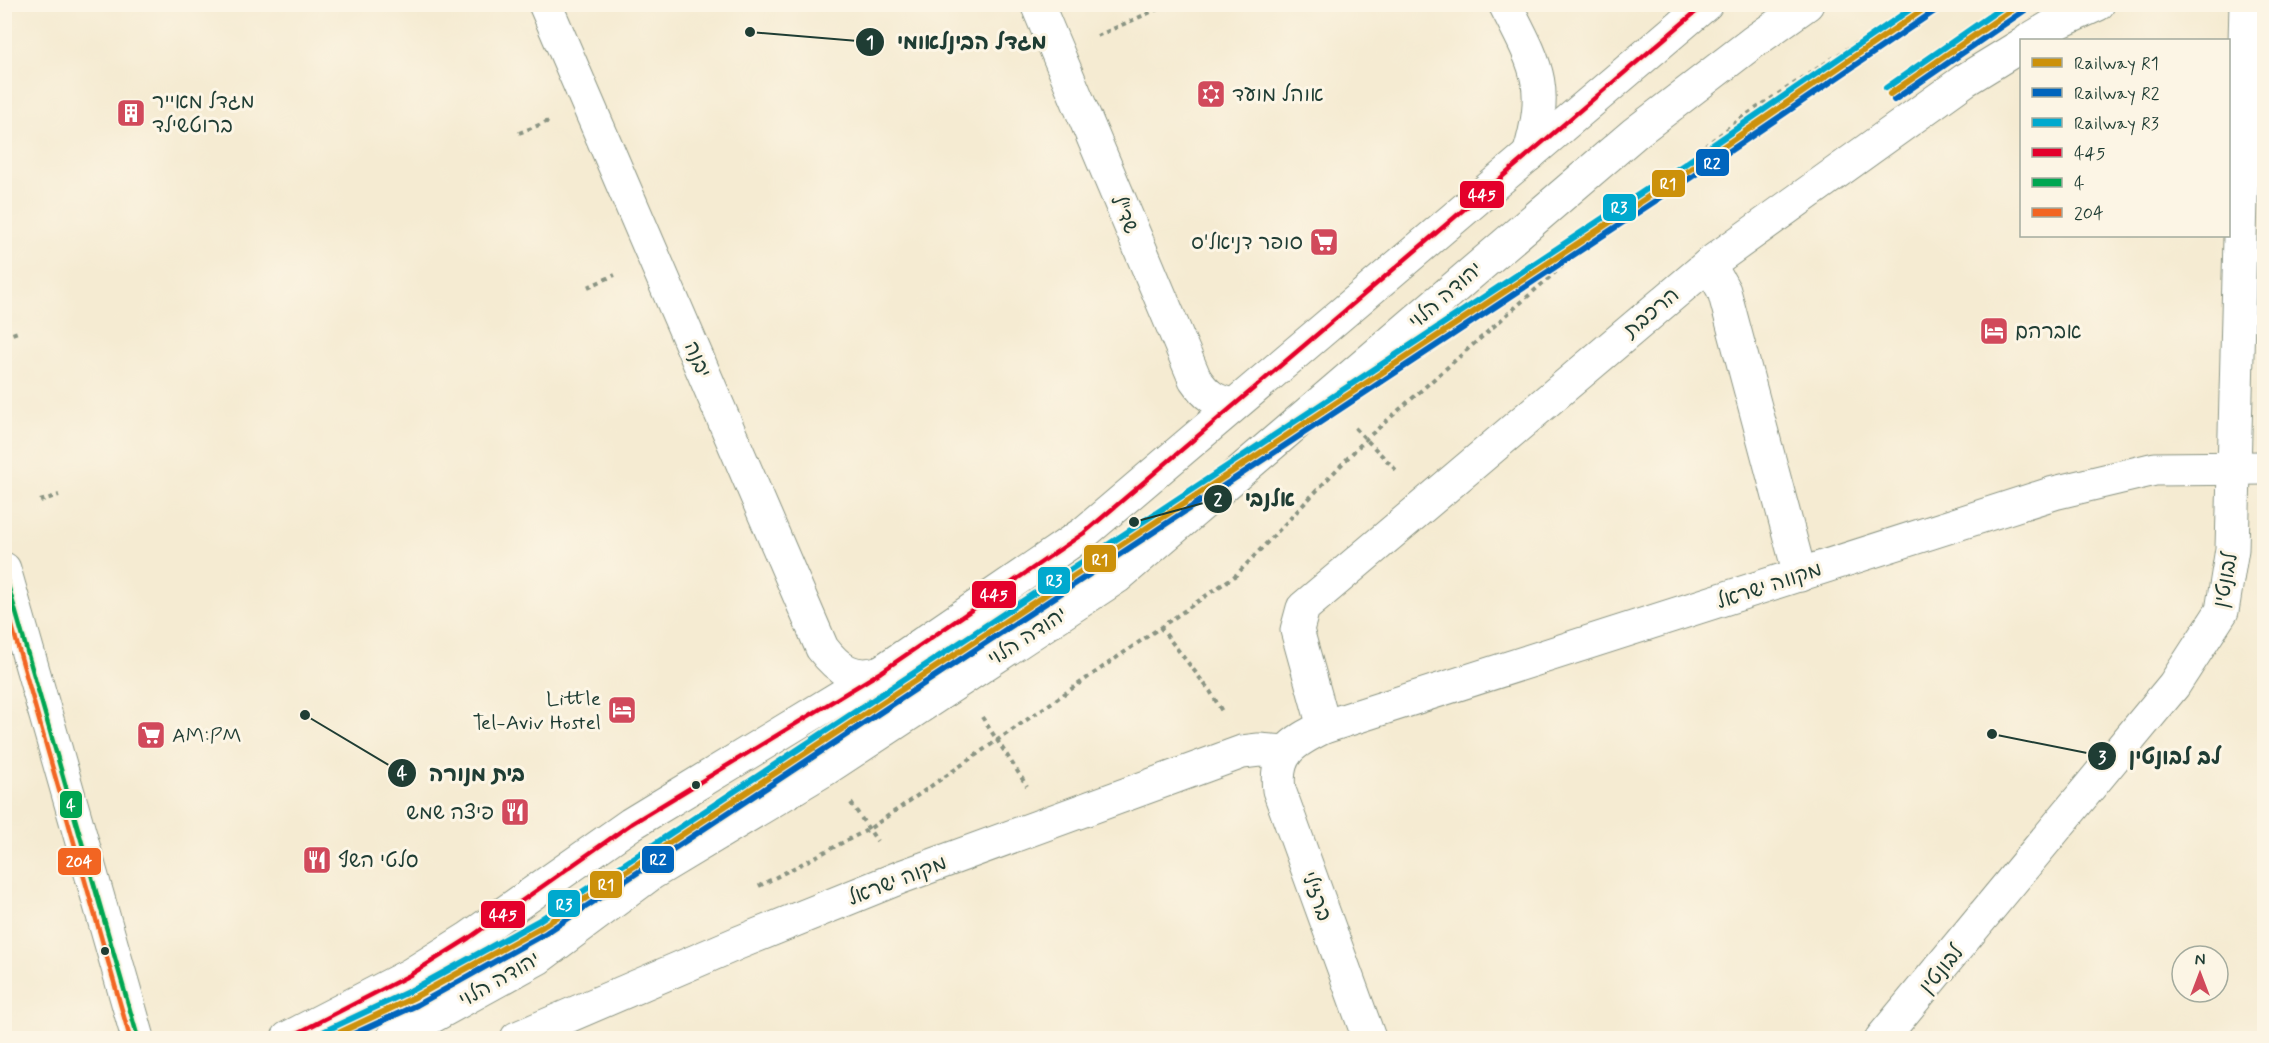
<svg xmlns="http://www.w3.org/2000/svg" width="2269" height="1043" font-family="Mynerve,'Playpen Sans Hebrew',sans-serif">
<rect width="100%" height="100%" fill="#fcf5e5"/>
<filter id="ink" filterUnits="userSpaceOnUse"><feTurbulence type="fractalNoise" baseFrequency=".0167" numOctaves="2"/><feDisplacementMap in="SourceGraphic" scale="12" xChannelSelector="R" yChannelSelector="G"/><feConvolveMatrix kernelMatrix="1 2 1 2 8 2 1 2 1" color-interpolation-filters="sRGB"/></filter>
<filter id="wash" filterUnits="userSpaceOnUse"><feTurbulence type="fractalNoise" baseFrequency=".008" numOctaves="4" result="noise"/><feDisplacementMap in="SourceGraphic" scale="24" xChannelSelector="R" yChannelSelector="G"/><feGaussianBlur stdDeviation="1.35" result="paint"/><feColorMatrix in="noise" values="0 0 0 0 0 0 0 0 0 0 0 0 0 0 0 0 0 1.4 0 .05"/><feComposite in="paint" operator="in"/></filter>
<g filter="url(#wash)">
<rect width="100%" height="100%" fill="#f5ebd2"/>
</g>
<g filter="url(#ink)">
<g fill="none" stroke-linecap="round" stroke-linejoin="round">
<!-- minor casing -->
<g stroke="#8a9483" stroke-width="35">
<g id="minor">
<path d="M545,4l277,644c16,21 32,33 59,24"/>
<path d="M1037,4l158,375c11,16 19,22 38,26"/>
<path d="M1505,4c32,63 45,81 24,151"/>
<path d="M2029,40l30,-18 39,-18"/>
<path d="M1709,264l15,27 76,284"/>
<path d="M4,569l134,469"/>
<path d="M1324,727l-27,-97 6,-22 406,-344 256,-184 57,-35"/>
<path d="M288,1038l122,-63 59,-37 162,-114 250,-152 203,-139 622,-529"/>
<path d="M393,1038l145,-80 114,-85 175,-105 290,-191 518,-444 117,-90 55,-39"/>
<path d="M517,1038l221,-95 163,-66 341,-125 17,-2 27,2"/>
<path d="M1369,1038l-90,-248c-5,-37 14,-48 45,-63l730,-234 101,-24 109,-1"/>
<path d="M1882,1038l292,-353 48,-74 10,-62 14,-545"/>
</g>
</g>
<!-- path -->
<g stroke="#8a9483" stroke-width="4" stroke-dasharray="4.5 4.5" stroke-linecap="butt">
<path d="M1097,36l72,-32"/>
<path d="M519,133l30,-12"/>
<path d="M588,287l27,-12"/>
<path d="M4,337l14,-5"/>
<path d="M1355,428l43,44"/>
<path d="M40,501l19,-6"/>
<path d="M1160,627l50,64 13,22"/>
<path d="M982,717l45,69"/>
<path d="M851,803l26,38"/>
<path d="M759,886l110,-57 367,-254 130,-136 287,-253 90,-69 173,-113"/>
</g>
<!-- minor -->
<use href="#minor" stroke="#fff" stroke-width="33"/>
<!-- bus-1 casing -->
<g stroke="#fcf5e5" stroke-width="9">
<path id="bus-1" d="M288,1038l122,-63 59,-37 162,-114 250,-152 203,-139 621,-529"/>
</g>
<!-- bus-2 casing -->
<g stroke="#fcf5e5" stroke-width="9">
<path id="bus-2" d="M4,571l134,467"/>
</g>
<!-- bus-3 casing -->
<g stroke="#fcf5e5" stroke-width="9">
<path id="bus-3" d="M4,598l126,440"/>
</g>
<!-- bus-1 -->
<use href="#bus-1" stroke="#e4002b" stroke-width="4.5"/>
<!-- bus-2 -->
<use href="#bus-2" stroke="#00a651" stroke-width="4.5"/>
<!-- bus-3 -->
<use href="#bus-3" stroke="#f26522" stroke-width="4.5"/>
<!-- rail-1 casing -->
<g stroke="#fcf5e5" stroke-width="10">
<g id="rail-1">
<path d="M1890,94l130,-90"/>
<path d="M328,1038l85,-40 129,-71 1147,-757 242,-166"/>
</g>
</g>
<!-- rail-2 casing -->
<g stroke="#fcf5e5" stroke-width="10">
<g id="rail-2">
<path d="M1894,100l131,-90"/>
<path d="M345,1038l72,-33 129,-72 1147,-757 243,-166"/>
</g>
</g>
<!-- rail-3 casing -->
<g stroke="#fcf5e5" stroke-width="10">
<g id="rail-3">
<path d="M1886,88l121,-84"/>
<path d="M325,1031l85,-40 128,-70 1147,-757 233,-160"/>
</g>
</g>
<!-- rail-1 -->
<use href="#rail-1" stroke="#cc910a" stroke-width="6"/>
<!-- rail-2 -->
<use href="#rail-2" stroke="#0065bd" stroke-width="6"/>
<!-- rail-3 -->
<use href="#rail-3" stroke="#00a9ce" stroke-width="6"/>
</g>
</g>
<!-- icons -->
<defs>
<g id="synagogue-square" transform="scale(1.5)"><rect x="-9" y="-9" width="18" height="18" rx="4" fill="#d1495b" stroke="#fcf5e5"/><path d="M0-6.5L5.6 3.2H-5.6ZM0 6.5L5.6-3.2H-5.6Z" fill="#fff"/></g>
<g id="building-square" transform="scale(1.5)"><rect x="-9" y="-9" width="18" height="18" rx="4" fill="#d1495b" stroke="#fcf5e5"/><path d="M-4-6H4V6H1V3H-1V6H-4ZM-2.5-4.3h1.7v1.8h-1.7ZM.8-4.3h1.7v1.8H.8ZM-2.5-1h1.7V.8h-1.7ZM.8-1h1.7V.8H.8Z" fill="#fff"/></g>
<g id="supermarket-square" transform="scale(1.5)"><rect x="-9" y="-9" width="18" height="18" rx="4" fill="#d1495b" stroke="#fcf5e5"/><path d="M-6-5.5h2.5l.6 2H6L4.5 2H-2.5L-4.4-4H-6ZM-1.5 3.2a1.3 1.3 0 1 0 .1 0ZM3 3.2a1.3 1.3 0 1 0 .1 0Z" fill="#fff"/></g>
<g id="hotel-square" transform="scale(1.5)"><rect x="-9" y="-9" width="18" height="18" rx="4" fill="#d1495b" stroke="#fcf5e5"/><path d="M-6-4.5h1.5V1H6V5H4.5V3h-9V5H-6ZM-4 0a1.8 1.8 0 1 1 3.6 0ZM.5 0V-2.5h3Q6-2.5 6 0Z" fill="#fff"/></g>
<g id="restaurant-square" transform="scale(1.5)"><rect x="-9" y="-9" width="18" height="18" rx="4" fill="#d1495b" stroke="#fcf5e5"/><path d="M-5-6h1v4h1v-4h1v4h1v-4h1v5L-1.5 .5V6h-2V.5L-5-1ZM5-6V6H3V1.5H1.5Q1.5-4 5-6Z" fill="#fff"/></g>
</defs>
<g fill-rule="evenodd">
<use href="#synagogue-square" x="1211" y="94"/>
<use href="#building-square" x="131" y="113"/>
<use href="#supermarket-square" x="1324" y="242"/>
<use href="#hotel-square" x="1994" y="331"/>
<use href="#hotel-square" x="622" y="710"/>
<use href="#supermarket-square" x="151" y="735"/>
<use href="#restaurant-square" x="515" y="812"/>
<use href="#restaurant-square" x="317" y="860"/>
</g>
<!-- markers -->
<g fill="#1f3d34" stroke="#fcf5e5" stroke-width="2">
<circle cx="696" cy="785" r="5"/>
<circle cx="105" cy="951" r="5"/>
</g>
<g text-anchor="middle" stroke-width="6" stroke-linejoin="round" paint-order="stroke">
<!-- poi labels -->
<g font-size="21" fill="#1f3d34" stroke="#fcf5e5" text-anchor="start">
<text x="1232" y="101">אוהל מועד</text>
<text x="152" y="108">מגדל מאייר<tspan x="152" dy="24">ברוטשילד</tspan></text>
<text x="1303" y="249" text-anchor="end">סופר דניאל'ס</text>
<text x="2015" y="338">אברהם</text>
<text x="601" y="705" text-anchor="end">Little<tspan x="601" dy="24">Tel-Aviv Hostel</tspan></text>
<text x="172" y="742">AM:PM</text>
<text x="494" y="819" text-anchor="end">פיצה שמש</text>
<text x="338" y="867">סלטי השף</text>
</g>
<!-- street labels -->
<g font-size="21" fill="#1f3d34" stroke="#fcf5e5">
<text transform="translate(1125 214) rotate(67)" y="7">שד"ל</text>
<text transform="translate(1445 295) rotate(-41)" y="7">יהודה הלוי</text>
<text transform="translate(1651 312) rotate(-40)" y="7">הרכבת</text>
<text transform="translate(698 359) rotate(67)" y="7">יבנה</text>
<text transform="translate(2225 580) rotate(-79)" y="7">לבונטין</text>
<text transform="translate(1769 585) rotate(-18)" y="7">מקווה ישראל</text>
<text transform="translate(1027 636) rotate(-33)" y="7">יהודה הלוי</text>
<text transform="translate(897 880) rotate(-21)" y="7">מקוה ישראל</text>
<text transform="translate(1317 896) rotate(70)" y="7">ברזילי</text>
<text transform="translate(1941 969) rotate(-50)" y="7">לבונטין</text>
<text transform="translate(499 979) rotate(-30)" y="7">יהודה הלוי</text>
</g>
</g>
<!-- callouts -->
<path fill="none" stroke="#1f3d34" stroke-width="2" d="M750 32L870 42M1134 522L1218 499M1992 734L2102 756M305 715L402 773"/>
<g fill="#1f3d34" stroke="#fcf5e5" stroke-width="2">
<circle cx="750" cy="32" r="6"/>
<circle cx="1134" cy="522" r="6"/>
<circle cx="1992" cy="734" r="6"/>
<circle cx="305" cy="715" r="6"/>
<circle cx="870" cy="42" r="15"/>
<circle cx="1218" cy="499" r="15"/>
<circle cx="2102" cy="756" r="15"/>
<circle cx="402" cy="773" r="15"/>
</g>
<g font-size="18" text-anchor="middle" font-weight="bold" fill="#fff">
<text x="870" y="48">1</text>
<text x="1218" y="505">2</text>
<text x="2102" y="763">3</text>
<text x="402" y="779">4</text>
</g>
<g font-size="22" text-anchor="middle" font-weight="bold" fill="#1f3d34" stroke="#fcf5e5" stroke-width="6" stroke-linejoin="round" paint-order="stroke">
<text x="972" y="49">מגדל הבינלאומי</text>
<text x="1270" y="506">אלנבי</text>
<text x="2175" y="764">לב לבונטין</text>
<text x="477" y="781">בית מנורה</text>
</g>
<g stroke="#fcf5e5" stroke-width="2">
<rect x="1695" y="148" width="35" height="29" rx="6" fill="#0065bd"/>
<rect x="1651" y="169" width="35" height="29" rx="6" fill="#cc910a"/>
<rect x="1459" y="180" width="46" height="29" rx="6" fill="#e4002b"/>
<rect x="1602" y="193" width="35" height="29" rx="6" fill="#00a9ce"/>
<rect x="1083" y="544" width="34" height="29" rx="6" fill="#cc910a"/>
<rect x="1037" y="566" width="34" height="29" rx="6" fill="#00a9ce"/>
<rect x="971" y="580" width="46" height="29" rx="6" fill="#e4002b"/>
<rect x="59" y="790" width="24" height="29" rx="6" fill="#00a651"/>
<rect x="641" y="845" width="34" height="29" rx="6" fill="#0065bd"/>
<rect x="57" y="847" width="45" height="29" rx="6" fill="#f26522"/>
<rect x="589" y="870" width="34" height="29" rx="6" fill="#cc910a"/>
<rect x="547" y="889" width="34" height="29" rx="6" fill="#00a9ce"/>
<rect x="480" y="900" width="46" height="29" rx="6" fill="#e4002b"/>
</g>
<g font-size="16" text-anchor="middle" font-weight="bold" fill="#fff">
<text x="1712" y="169">R2</text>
<text x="1668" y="189">R1</text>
<text x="1482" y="200">445</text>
<text x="1619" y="213">R3</text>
<text x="1100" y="565">R1</text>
<text x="1054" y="586">R3</text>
<text x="994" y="600">445</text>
<text x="71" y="810">4</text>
<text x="658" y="865">R2</text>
<text x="79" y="867">204</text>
<text x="606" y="890">R1</text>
<text x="564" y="910">R3</text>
<text x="503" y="920">445</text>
</g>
<!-- margin -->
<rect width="2269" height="1043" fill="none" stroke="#fcf5e5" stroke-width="24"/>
<!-- legend -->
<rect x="2020" y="39" width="210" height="198" fill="#fcf5e5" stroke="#a4ab9e" stroke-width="1.5"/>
<rect x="2032" y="58" width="30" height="9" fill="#cc910a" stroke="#a4ab9e" stroke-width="1.5"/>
<text x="2074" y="69" font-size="18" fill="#1f3d34">Railway R1</text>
<rect x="2032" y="88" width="30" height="9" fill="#0065bd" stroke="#a4ab9e" stroke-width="1.5"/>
<text x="2074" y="99" font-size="18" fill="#1f3d34">Railway R2</text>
<rect x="2032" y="118" width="30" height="9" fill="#00a9ce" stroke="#a4ab9e" stroke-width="1.5"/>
<text x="2074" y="129" font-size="18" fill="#1f3d34">Railway R3</text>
<rect x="2032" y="148" width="30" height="9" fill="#e4002b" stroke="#a4ab9e" stroke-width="1.5"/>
<text x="2074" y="159" font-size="18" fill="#1f3d34">445</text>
<rect x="2032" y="178" width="30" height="9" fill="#00a651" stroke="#a4ab9e" stroke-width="1.5"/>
<text x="2074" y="189" font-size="18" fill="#1f3d34">4</text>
<rect x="2032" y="208" width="30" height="9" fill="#f26522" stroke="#a4ab9e" stroke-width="1.5"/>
<text x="2074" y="219" font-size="18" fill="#1f3d34">204</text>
<!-- north arrow -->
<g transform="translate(2200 974)"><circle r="28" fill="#fcf5e5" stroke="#a4ab9e" stroke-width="1.5"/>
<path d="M0-4.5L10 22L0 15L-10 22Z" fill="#d1495b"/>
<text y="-9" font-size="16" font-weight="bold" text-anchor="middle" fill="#1f3d34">N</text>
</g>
</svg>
